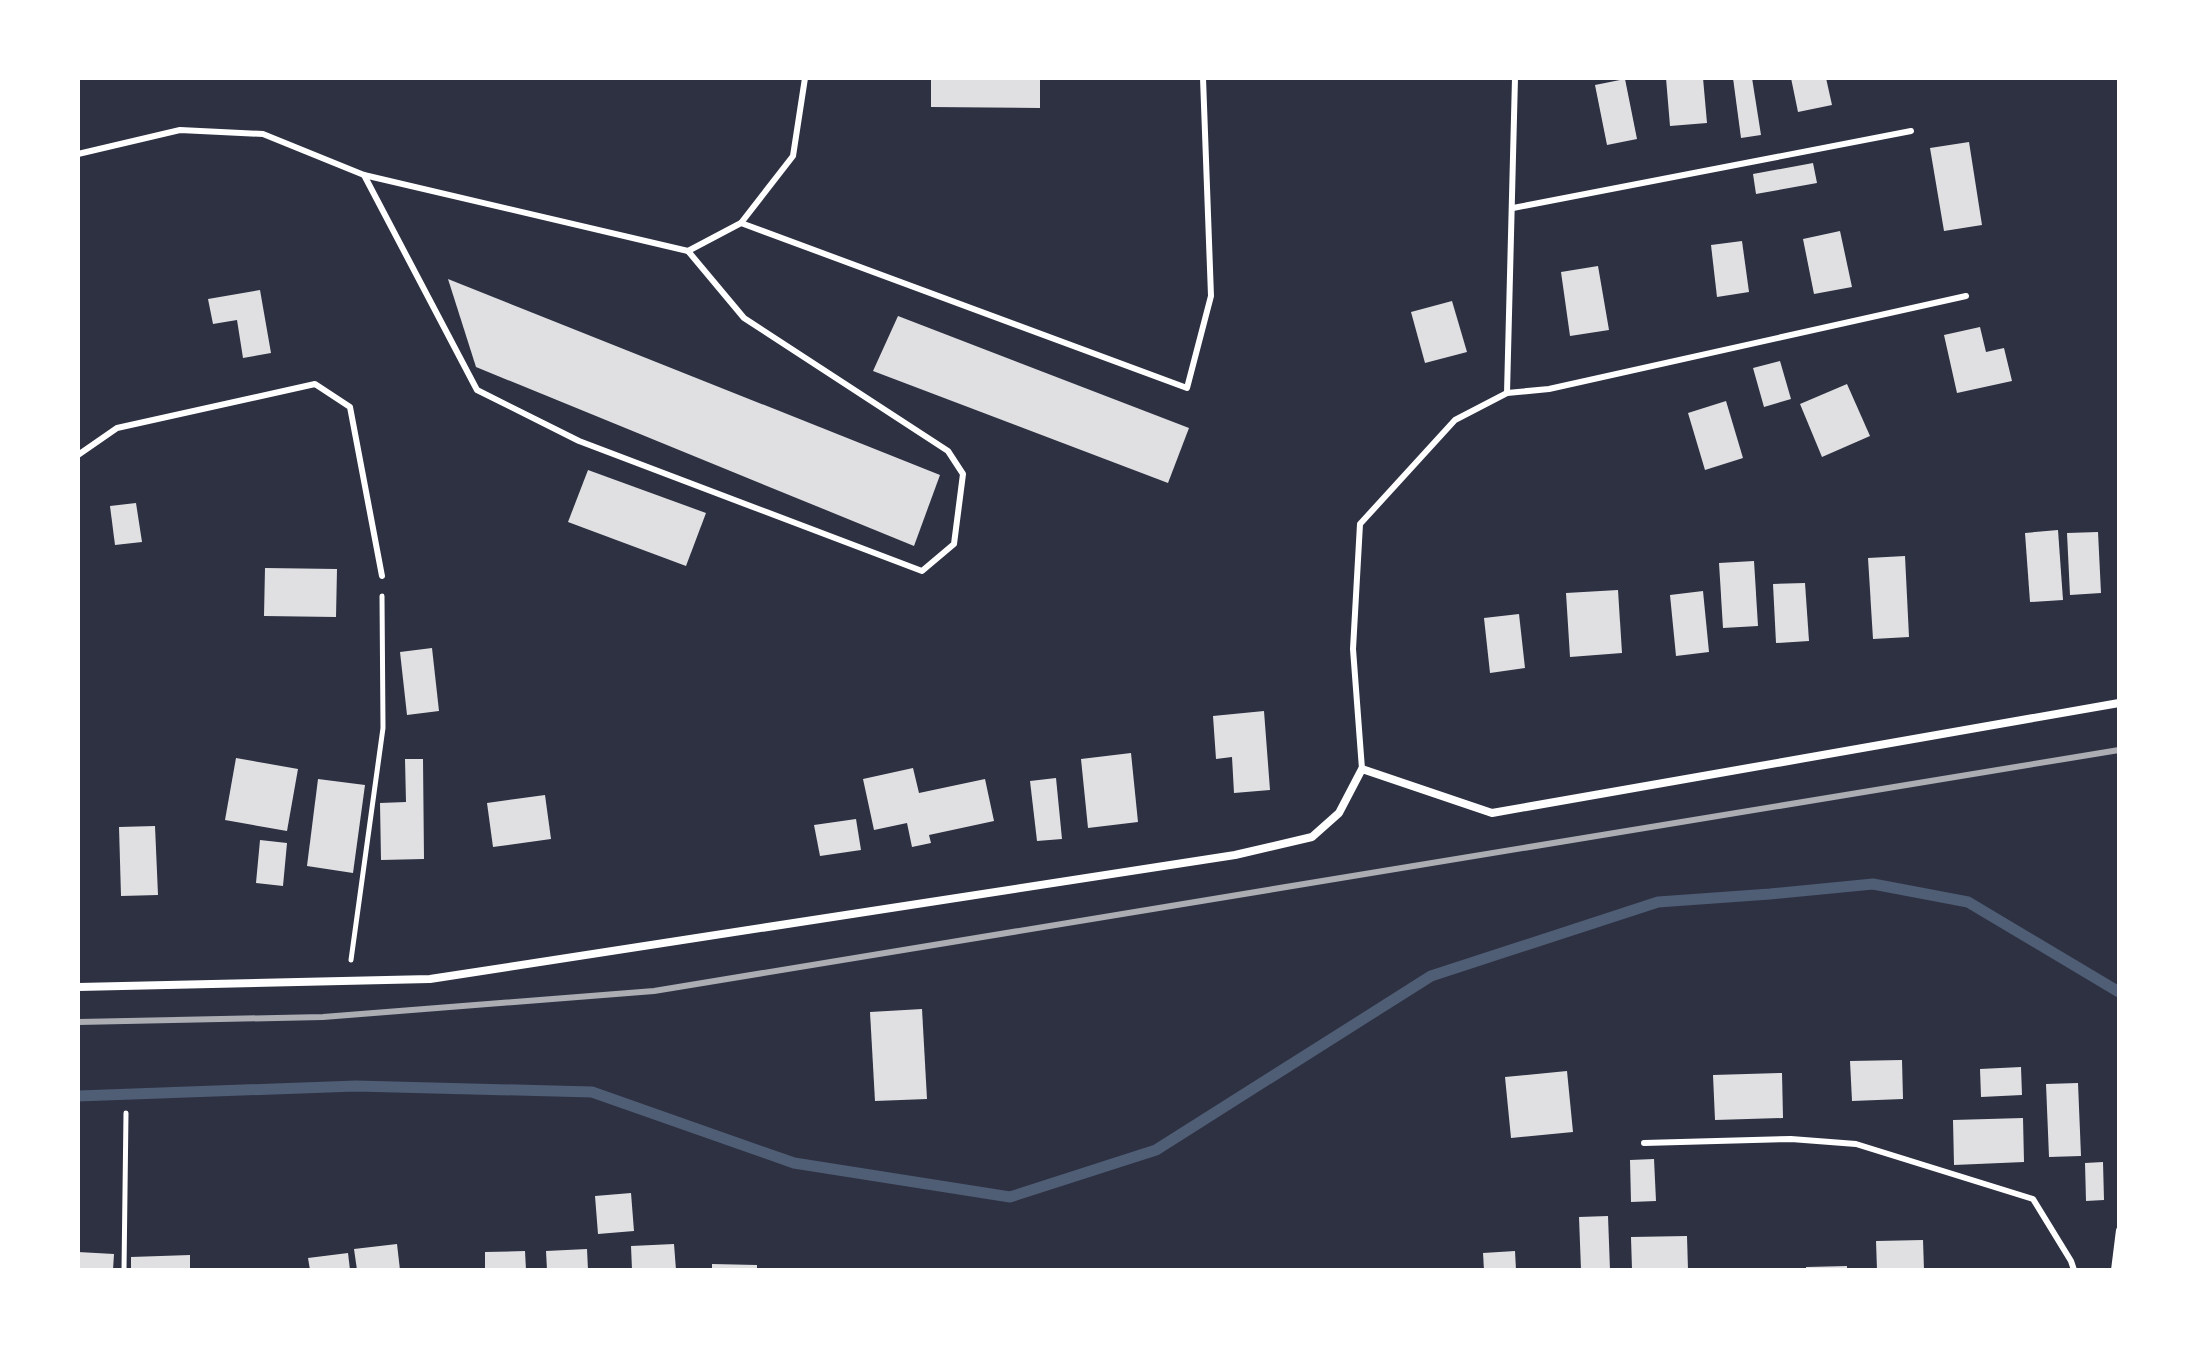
<svg xmlns="http://www.w3.org/2000/svg" width="2197" height="1348" font-family="'Noto Sans',sans-serif">
<rect width="100%" height="100%" fill="#2d3142"/>
<g fill="none" stroke-linecap="round" stroke-linejoin="round">
<!-- stream -->
<path stroke="#4f5d75" stroke-width="11" d="M78,1096l278,-10 236,6 202,71 216,34 146,-47 275,-174 227,-74 112,-8 103,-10 95,18 151,90"/>
</g>
<!-- building -->
<g fill="#e0e0e3">
<path d="M931,78h109v30l-109,-1z"/>
<path d="M1666,78h37l4,45 -37,3z"/>
<path d="M1733,78h19l9,57 -20,3z"/>
<path d="M1791,78h35l6,27 -34,7z"/>
<path d="M1625,79l12,60 -30,6 -12,-60z"/>
<path d="M1969,142l13,83 -38,6 -14,-83z"/>
<path d="M1813,163l4,20 -61,11 -3,-20z"/>
<path d="M1840,231l12,56 -38,7 -11,-55z"/>
<path d="M1742,241l7,51 -32,5 -6,-52z"/>
<path d="M1598,266l11,64 -39,6 -9,-64z"/>
<path d="M448,279l492,196 -26,71 -438,-179z"/>
<path d="M260,290l11,63 -28,5 -6,-38 -24,4 -5,-25z"/>
<path d="M1452,301l15,51 -42,11 -14,-51z"/>
<path d="M898,316l291,112 -21,55 -295,-112z"/>
<path d="M1980,327l6,25 18,-4 8,33 -55,12 -13,-58z"/>
<path d="M1780,361l11,38 -27,8 -11,-39z"/>
<path d="M1847,384l23,52 -48,21 -22,-53z"/>
<path d="M1726,401l17,57 -38,12 -17,-57z"/>
<path d="M588,470l118,43 -20,53 -118,-44z"/>
<path d="M136,503l6,39 -27,3 -5,-39z"/>
<path d="M2058,530l5,70 -33,2 -5,-69z"/>
<path d="M2098,532l3,61 -31,2 -3,-62z"/>
<path d="M1905,556l4,81 -36,2 -5,-81z"/>
<path d="M1754,561l4,65 -35,2 -4,-65z"/>
<path d="M265,568l72,1 -1,48 -72,-1z"/>
<path d="M1805,583l4,58 -33,2 -3,-59z"/>
<path d="M1618,590l4,63 -52,4 -4,-64z"/>
<path d="M1703,591l6,61 -33,4 -6,-61z"/>
<path d="M1519,614l6,54 -35,5 -6,-55z"/>
<path d="M432,648l7,63 -32,4 -7,-63z"/>
<path d="M1264,711l6,79 -36,3 -2,-36 -16,2 -3,-43z"/>
<path d="M1131,753l7,69 -50,6 -7,-69z"/>
<path d="M236,758l62,11 -11,62 -62,-11z"/>
<path d="M405,759h18l1,100 -43,1 -1,-57 26,-1z"/>
<path d="M913,768l6,25 66,-14 9,42 -65,14 2,8 -19,4 -5,-24 -33,7 -11,-51z"/>
<path d="M1056,778l6,61 -25,2 -7,-60z"/>
<path d="M318,779l47,6 -12,88 -46,-7z"/>
<path d="M545,795l6,44 -58,8 -6,-44z"/>
<path d="M856,819l5,31 -41,6 -6,-31z"/>
<path d="M155,826l3,69 -37,1 -2,-69z"/>
<path d="M260,840l27,3 -4,43 -27,-3z"/>
<path d="M922,1009l5,90 -52,2 -5,-89z"/>
<path d="M1902,1060l1,39 -51,2 -2,-40z"/>
<path d="M2021,1067l1,28 -41,2 -1,-28z"/>
<path d="M1567,1071l6,61 -62,6 -6,-61z"/>
<path d="M1782,1073l1,45 -68,2 -2,-45z"/>
<path d="M2078,1083l3,73 -32,1 -3,-73z"/>
<path d="M2023,1118l1,44 -70,3 -1,-45z"/>
<path d="M1654,1159l2,42 -25,1 -1,-42z"/>
<path d="M2103,1162l1,38 -18,1 -1,-38z"/>
<path d="M631,1193l3,38 -36,3 -3,-38z"/>
<path d="M1608,1216l2,54h-29l-2,-53z"/>
<path d="M1687,1236l1,34h-56l-1,-33z"/>
<path d="M1923,1240l1,30h-47l-1,-29z"/>
<path d="M397,1244l3,26h-43l-3,-21z"/>
<path d="M674,1244l2,26h-44l-1,-24z"/>
<path d="M587,1249l1,21h-41l-1,-19z"/>
<path d="M525,1251l1,19h-41v-18z"/>
<path d="M1515,1251l1,19h-32l-1,-17z"/>
<path d="M78,1252l36,2 -1,16h-35z"/>
<path d="M348,1253l2,17h-40l-2,-12z"/>
<path d="M190,1255v15h-59v-13z"/>
<path d="M712,1264l45,1v5h-45z"/>
<path d="M1847,1266v4h-41v-3z"/>
</g>
<g fill="none" stroke-linecap="round" stroke-linejoin="round">
<!-- path -->
<g stroke="#fff" stroke-width="5">
<path d="M351,960l32,-232 -1,-132"/>
<path d="M124,1270l2,-157"/>
</g>
<!-- service -->
<g stroke="#fff" stroke-width="6">
<path d="M78,154l102,-24 83,4 101,41 324,76 53,-28 52,-67 12,-78"/>
<path d="M364,175l113,215 102,51 343,130 32,-27 9,-70 -15,-23 -204,-133 -56,-67"/>
<path d="M1513,208l398,-77"/>
<path d="M741,223l446,165 24,-92 -8,-218"/>
<path d="M1507,393l8,-315"/>
<path d="M78,455l39,-27 198,-44 35,23 32,169"/>
<path d="M1362,769l-9,-120 7,-125 95,-104 52,-27 42,-4 417,-93"/>
<path d="M1644,1143l147,-4 65,5 177,55 38,62 3,9"/>
<path d="M2114,1270l5,-40"/>
</g>
<!-- minor -->
<path stroke="#fff" stroke-width="8" d="M78,987l352,-8 805,-124 77,-18 27,-24 23,-44 130,44 627,-110"/>
<!-- rail -->
<path stroke="#abadb3" stroke-width="6" d="M78,1022l245,-5 331,-26 1465,-241"/>
</g>
<!-- border -->
<rect width="2197" height="1348" fill="none" stroke="#ffffff" stroke-width="160"/>
</svg>
